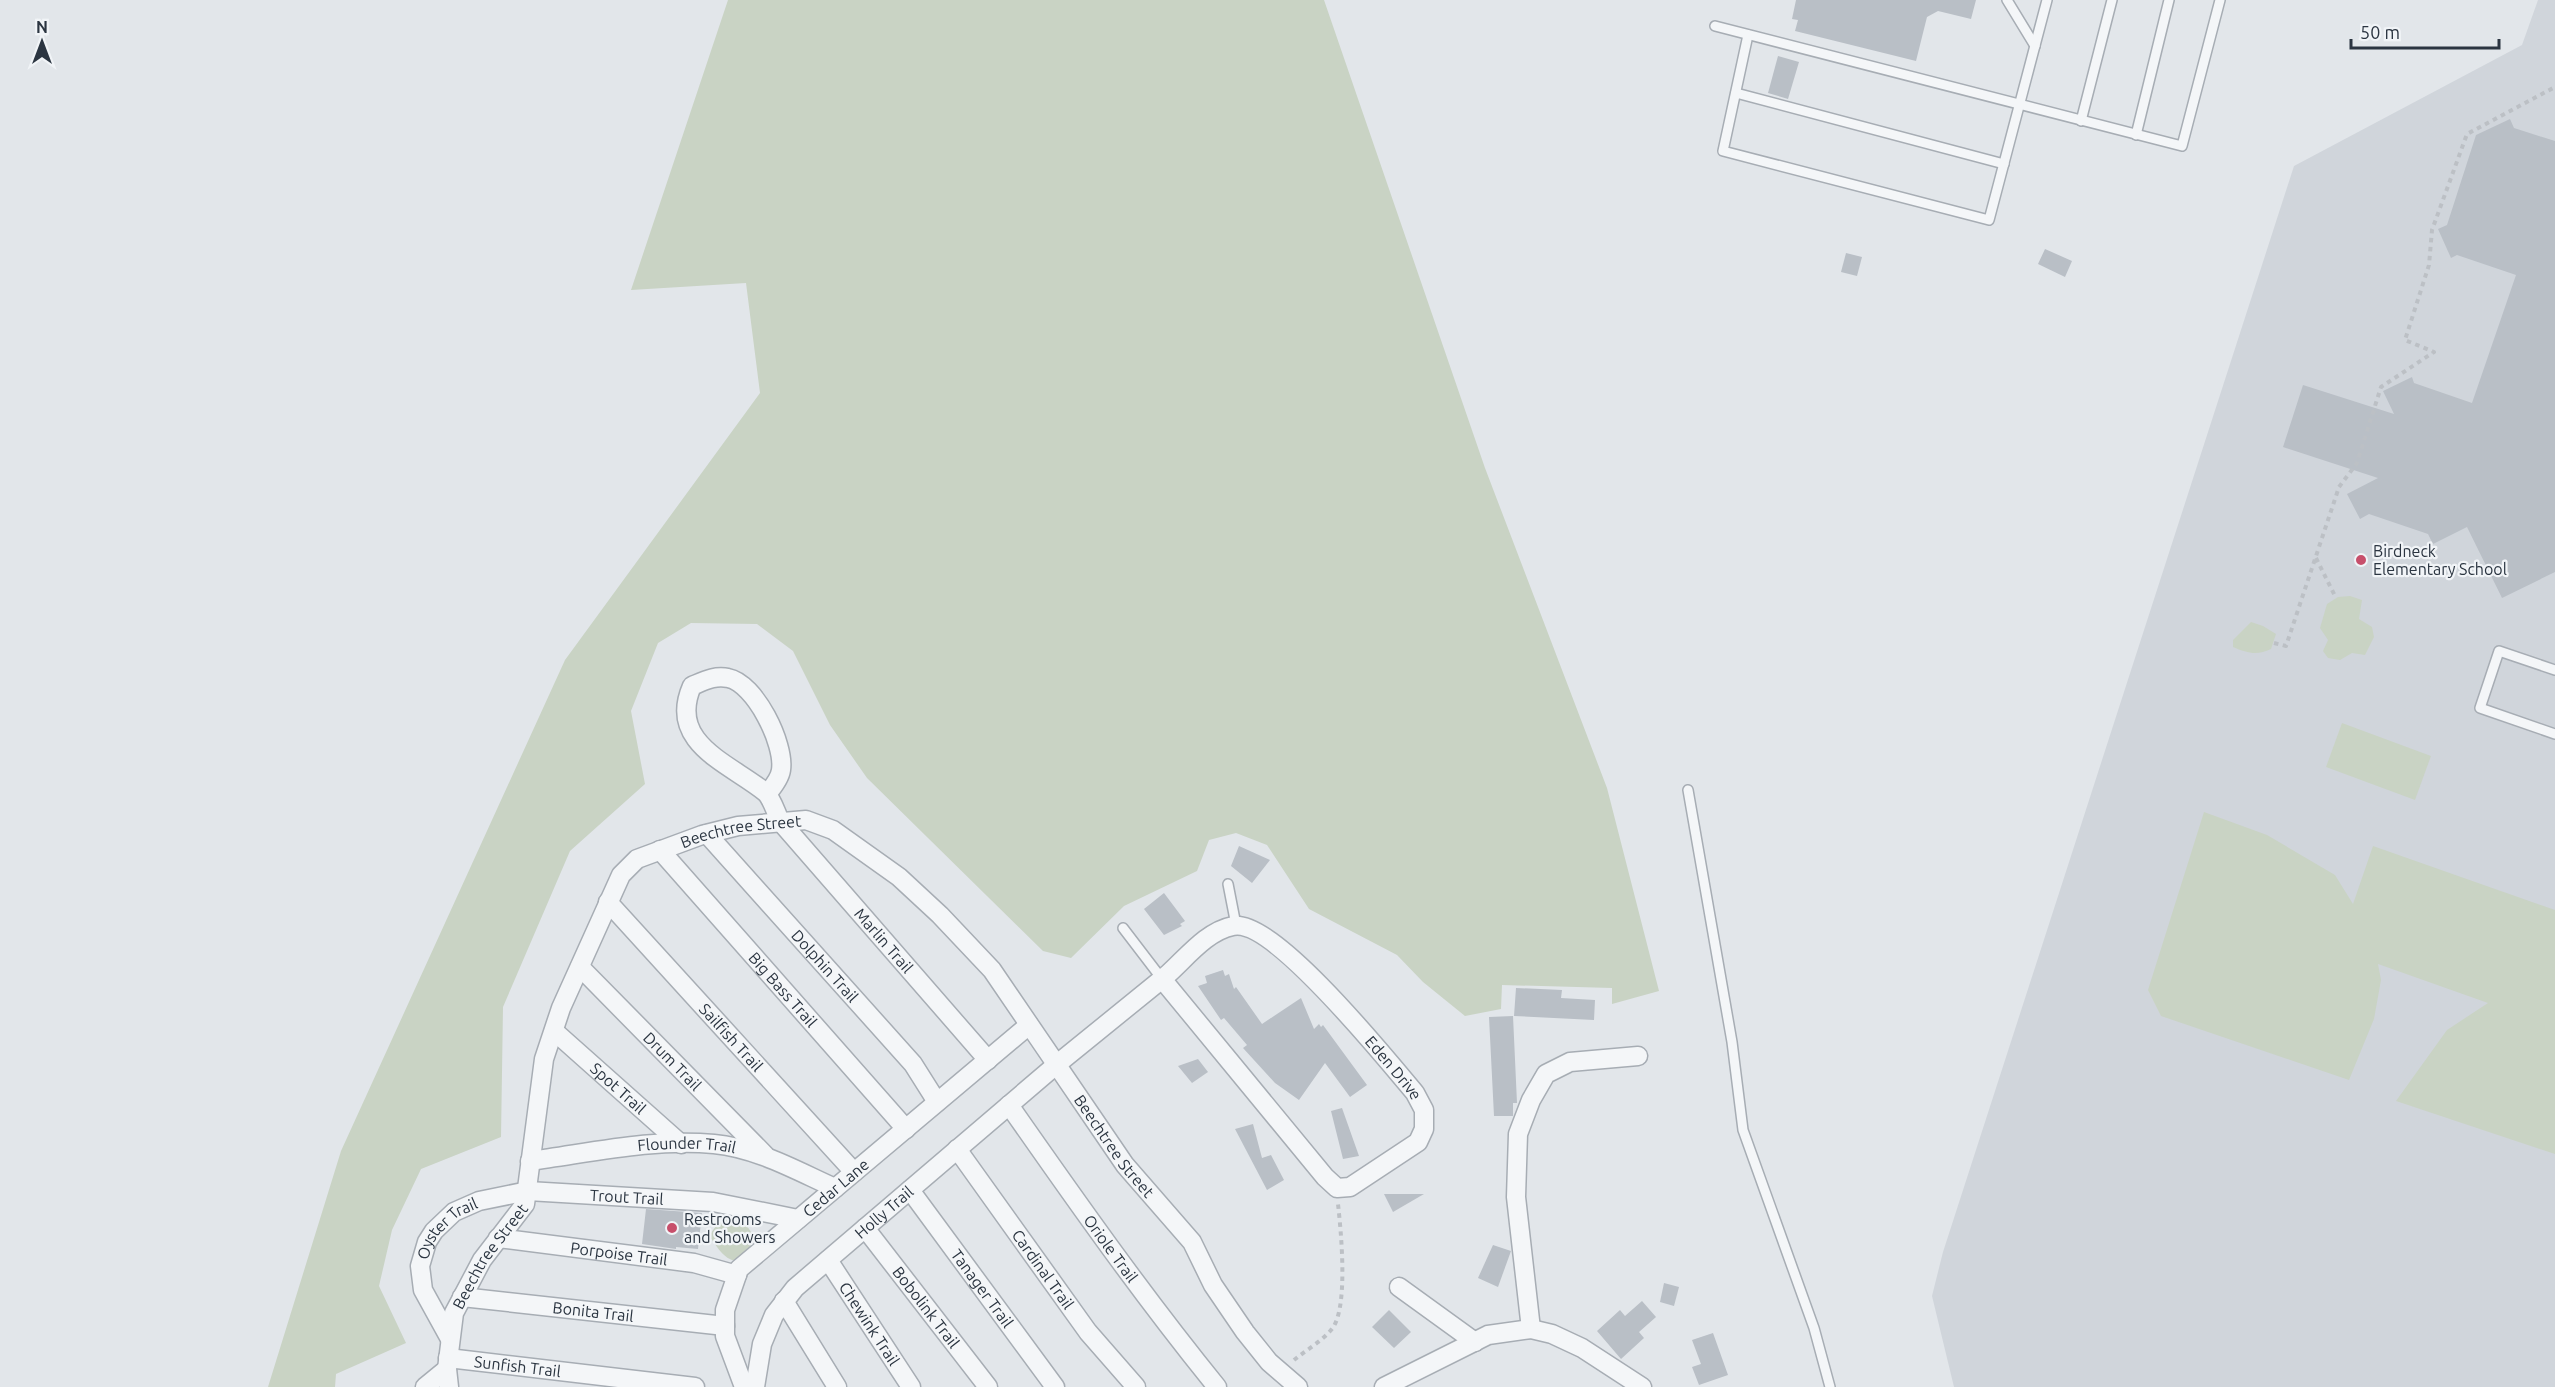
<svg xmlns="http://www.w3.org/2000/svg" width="2555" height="1387" font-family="Ubuntu,sans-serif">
<rect width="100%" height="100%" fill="#e2e6ea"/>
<!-- built -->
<path fill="#d0d5db" d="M2538,0h17v1387h-601l-22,-91 11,-44 351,-1086 228,-121z"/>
<!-- green -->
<g fill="#c9d3c4">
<path d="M728,0h596l161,468 122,320 52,203 -47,13v-16l-110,-3 -1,24 -36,7 -42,-34 -26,-27 -88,-46 -42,-64 -31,-12 -27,7 -12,31 -73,35 -53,52 -28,-7 -176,-173 -37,-53 -37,-74 -36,-27 -66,-1 -33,20 -27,68 14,73 -75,67 -67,156 -2,130 -80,32 -29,61 -13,56 27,57 -70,31 -1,13h-67l73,-236 224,-491 195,-267 -14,-110 -115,7z"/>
<path d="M2350,596l12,4 -3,19 13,8 2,10 -9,18 -13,-2 -12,7 -12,-2 -5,-7 5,-11 -8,-12 7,-24 11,-7z"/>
<path d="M2251,622l12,4 13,8 -5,15c-14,7 -24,4 -38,-2v-7z"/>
<path d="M2342,723l89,33 -16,44 -89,-33z"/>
<path d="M2204,812l63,23 68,40 18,29 20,-58 182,64v244l-159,-53 51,-71 41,-27 -110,-39 3,16 -7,39 -25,61 -188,-64 -13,-26z"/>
<path d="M728,1219l17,4 8,12v12l-17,14c-13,-2 -19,-15 -27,-25l9,-13z"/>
</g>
<!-- building -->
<g fill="#b9bfc6">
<path d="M1796,0h180l-5,19 -33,-8 -11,6 -11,44 -121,-30 3,-11 -6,-1z"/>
<path d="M1778,56l21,6 -11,37 -20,-6z"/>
<path d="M2510,119l4,9 41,13v431l-53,26 -35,-71 -34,17 -5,-10 -59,-20 -9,5 -13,-25 31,-16 -95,-31 20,-62 91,29 -11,-23 29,-14 2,6 58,20 44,-128 -59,-20 -6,3 -13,-29 9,-4 29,-90z"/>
<path d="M2045,249l27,12 -7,16 -27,-13z"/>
<path d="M1846,253l16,4 -5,19 -16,-4z"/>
<path d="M1239,846l31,14 -18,23 -21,-17z"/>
<path d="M1164,893l21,28 -5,3 2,2 -18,9 -20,-26z"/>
<path d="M1223,970l2,6 4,-2 5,15 2,-2 26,37 39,-26 13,31 5,-5 2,3 2,-2 44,60 -17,12 -25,-34 -26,37 -24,-17 -32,-35 4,-3 -23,-27 -3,2 -23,-34 9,-3 -2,-7z"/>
<path d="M1516,988l46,2 -1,8 34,2 -1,20 -80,-4z"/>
<path d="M1513,1016l4,87h-4v13h-19l-5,-99z"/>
<path d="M1198,1059l10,13 -16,11 -14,-17z"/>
<path d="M1342,1108l17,48 -16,3 -12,-48z"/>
<path d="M1253,1124l9,34 9,-3 13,25 -17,10 -32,-61z"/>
<path d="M1384,1194h40l-31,18z"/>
<path d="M646,1209l56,4 -4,36 -22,-2v2l-34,-5z"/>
<path d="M1493,1245l18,6 -13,36 -20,-9z"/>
<path d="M1664,1283l15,4 -5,19 -14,-4z"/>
<path d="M1642,1301l14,16 -17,15 5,6 -23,21 -24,-28 23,-21 5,6z"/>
<path d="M1389,1310l22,22 -17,16 -22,-21z"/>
<path d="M1713,1333l15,42 -29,10 -7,-18 9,-3 -9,-24z"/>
</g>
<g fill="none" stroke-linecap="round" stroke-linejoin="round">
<!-- lane casing -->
<g stroke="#a7adb4" stroke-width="12">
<g id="lane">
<path d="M2007,0l28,46"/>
<path d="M1715,26l467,120 38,-146"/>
<path d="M1748,35l-25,116 266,69 58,-220"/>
<path d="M1736,93l268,71"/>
<path d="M2081,121l31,-121"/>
<path d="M2136,135l33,-135"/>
<path d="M2555,670l-56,-19 -19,57 75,26"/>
<path d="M1688,790l44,252 11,88 71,198 16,59"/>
<path d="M1228,884l8,41"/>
<path d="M1123,928l39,51"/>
</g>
</g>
<!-- street casing -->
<g stroke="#a7adb4" stroke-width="21">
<g id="street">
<path id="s1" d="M767,794c6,-7 13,-16 14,-24 4,-26 -26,-87 -53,-92 -13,-3 -24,3 -36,8 -25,57 37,77 73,106 7,6 11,21 15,29l208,239"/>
<path id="s2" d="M707,834l206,230 24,38"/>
<path id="s3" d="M660,850l246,279"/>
<path id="s4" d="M608,902l246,270"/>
<path id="s5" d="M580,967l185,188"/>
<path id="s6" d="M554,1031l127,113"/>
<path id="s7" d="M1009,1105c67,96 134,191 208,282"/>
<path id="s8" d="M957,1149l131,183 48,55"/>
<path id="s9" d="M530,1161c60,-8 123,-23 184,-17 43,4 83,27 121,44"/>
<path id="s10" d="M910,1190l145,197"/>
<path id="s11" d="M865,1228l123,159"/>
<path id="s12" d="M498,1238l196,25 43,12"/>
<path id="s13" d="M828,1260l83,127"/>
<path d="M1399,1287l76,55"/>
<path id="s14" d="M462,1297l263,29"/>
<path d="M784,1301l53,86"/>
<path d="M1531,1329l-15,-132 2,-63 13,-34 15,-26 24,-12 68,-6"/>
<path id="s15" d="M450,1339l-27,-49 -3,-24 7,-24 7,-11 20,-19 25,-11 49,-10 185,11 85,17"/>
<path id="s16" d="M448,1358l247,29"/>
<path d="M425,1387l22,-18"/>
<path id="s17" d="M449,1387l-2,-18 7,-56 28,-53 43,-56 19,-145 17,-51 60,-133 16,-16 65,-24 36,-9 68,-6 27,10 66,47 41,38 52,55 133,195 67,77 21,43 32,47 24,30 29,25"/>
<path id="s18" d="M744,1387l-19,-51v-26l14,-41 290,-244"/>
<path id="s19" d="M755,1387l7,-43 12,-29 21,-27 261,-223 106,-86 6,-5c19,-17 39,-43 65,-48 40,-8 155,135 182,167l9,17v19l-6,13 -68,45 -13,1 -12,-11 -163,-198"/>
<path d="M1384,1387l104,-52 43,-6 21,5 30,14 60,39"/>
</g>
</g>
<!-- path -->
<g stroke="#bcc0c5" stroke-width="4" stroke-dasharray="4.5 4.5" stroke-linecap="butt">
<path d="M2316,558l20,40"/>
<path d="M2274,643l12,3 53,-159 18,-24 24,-76 53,-35 -29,-12 24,-75 3,-35 35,-96 88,-47"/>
<path d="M1294,1360c12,-10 27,-18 37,-30 18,-19 10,-99 7,-126"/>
</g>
<!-- lane -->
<use href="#lane" stroke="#f4f6f8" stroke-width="9"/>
<!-- street -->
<use href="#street" stroke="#f4f6f8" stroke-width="18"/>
</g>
<!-- markers -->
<g fill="#c74f6b" stroke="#f1f4f7" stroke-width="2">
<circle cx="2361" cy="560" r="6"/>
<circle cx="672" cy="1228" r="6"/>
</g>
<g text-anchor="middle" stroke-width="4.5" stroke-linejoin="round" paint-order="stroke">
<!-- poi labels -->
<g font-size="16" fill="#2b3541" stroke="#f1f4f7" text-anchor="start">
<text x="2373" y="557">Birdneck<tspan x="2373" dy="18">Elementary School</tspan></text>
<text x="684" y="1225">Restrooms<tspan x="684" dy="18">and Showers</tspan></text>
</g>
<!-- street labels -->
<g font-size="16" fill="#2b3541" stroke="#f1f4f7">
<text dy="6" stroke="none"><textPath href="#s17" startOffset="682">Beechtree Street</textPath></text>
<text dy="6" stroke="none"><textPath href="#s1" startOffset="512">Marlin Trail</textPath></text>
<text dy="6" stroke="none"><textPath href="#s2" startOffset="177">Dolphin Trail</textPath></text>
<text dy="6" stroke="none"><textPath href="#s3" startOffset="186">Big Bass Trail</textPath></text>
<text dy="6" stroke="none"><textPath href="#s4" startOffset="183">Sailfish Trail</textPath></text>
<text dy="6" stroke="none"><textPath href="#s5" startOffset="132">Drum Trail</textPath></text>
<text dy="6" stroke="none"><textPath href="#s19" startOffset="897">Eden Drive</textPath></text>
<text dy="6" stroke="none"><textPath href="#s6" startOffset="86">Spot Trail</textPath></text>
<text dy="6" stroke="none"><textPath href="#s17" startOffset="1204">Beechtree Street</textPath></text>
<text dy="6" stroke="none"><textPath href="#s9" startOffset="158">Flounder Trail</textPath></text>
<text dy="6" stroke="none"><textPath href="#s18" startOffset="250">Cedar Lane</textPath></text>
<text dy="6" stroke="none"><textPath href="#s15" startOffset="322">Trout Trail</textPath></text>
<text dy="6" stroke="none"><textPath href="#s19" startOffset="226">Holly Trail</textPath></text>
<text dy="6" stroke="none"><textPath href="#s15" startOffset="129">Oyster Trail</textPath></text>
<text dy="6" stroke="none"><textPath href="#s7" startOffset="176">Oriole Trail</textPath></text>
<text dy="6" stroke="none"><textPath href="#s12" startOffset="122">Porpoise Trail</textPath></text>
<text dy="6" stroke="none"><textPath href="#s17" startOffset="142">Beechtree Street</textPath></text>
<text dy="6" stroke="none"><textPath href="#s8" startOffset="148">Cardinal Trail</textPath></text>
<text dy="6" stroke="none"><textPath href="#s10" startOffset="122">Tanager Trail</textPath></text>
<text dy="6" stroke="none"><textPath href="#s11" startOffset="100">Bobolink Trail</textPath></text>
<text dy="6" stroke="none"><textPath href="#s14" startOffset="132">Bonita Trail</textPath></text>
<text dy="6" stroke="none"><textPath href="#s13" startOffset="76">Chewink Trail</textPath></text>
<text dy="6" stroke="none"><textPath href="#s16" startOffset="70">Sunfish Trail</textPath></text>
</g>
</g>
<!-- north arrow -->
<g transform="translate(42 42)" stroke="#f1f4f7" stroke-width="4.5" paint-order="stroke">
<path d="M0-4.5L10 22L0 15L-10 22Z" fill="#2b3541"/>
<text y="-9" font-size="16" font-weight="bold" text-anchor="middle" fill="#2b3541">N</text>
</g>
<!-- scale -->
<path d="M2351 39v9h148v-9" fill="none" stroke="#2b3541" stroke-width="3"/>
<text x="2360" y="39" font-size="18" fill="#2b3541" stroke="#f1f4f7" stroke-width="4.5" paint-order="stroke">50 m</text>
</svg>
